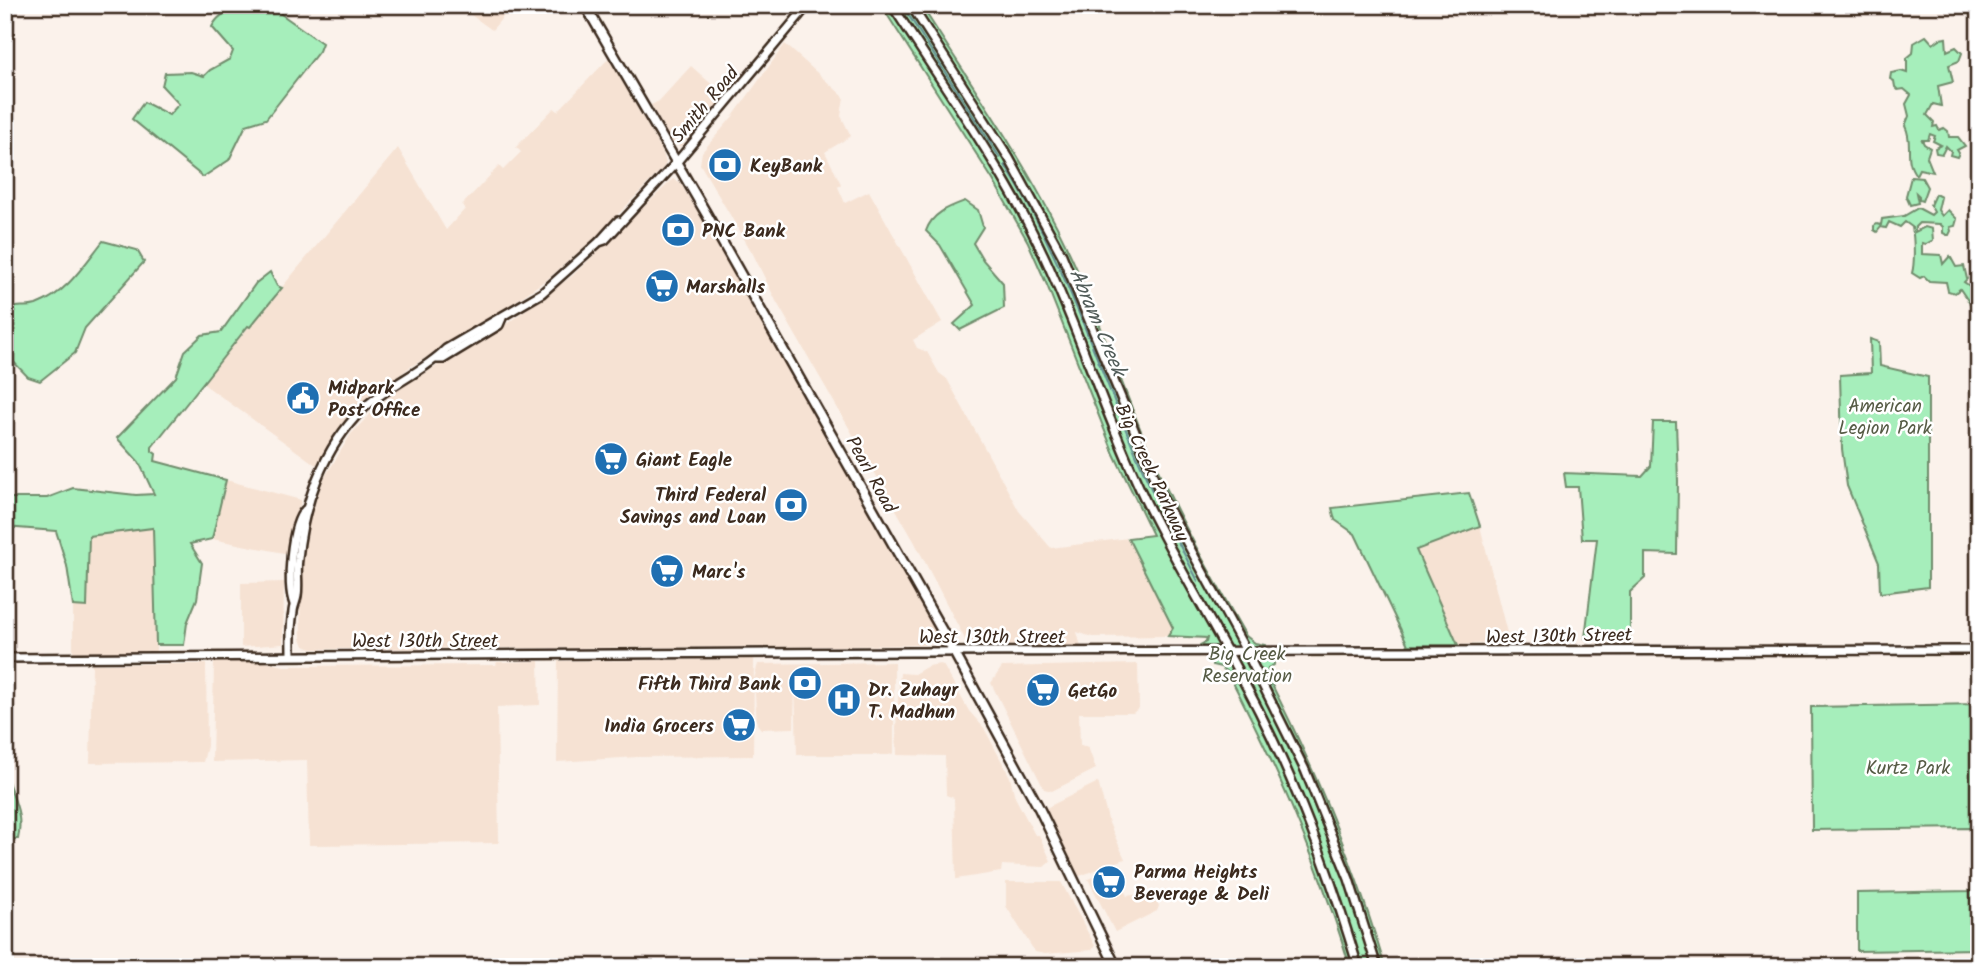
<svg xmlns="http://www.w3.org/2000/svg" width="1984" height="972" font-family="Kalam,sans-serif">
<rect width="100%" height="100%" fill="#fbf2eb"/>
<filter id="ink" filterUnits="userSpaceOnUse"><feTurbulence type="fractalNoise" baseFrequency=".0143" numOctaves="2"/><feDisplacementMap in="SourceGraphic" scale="14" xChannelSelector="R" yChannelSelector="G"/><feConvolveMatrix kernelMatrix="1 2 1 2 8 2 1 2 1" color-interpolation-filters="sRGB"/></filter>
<g filter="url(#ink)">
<!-- built -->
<g fill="#f6e2d3">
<path d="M457,5h56l-21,25z"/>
<path d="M785,44l59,53 -3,19 10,20 -26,16 16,32 -3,3 7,16 24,-12 73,131 -29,18 4,8 10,4 12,21 8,6 72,132 32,37 77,-10 45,91 -5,7 -76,1 -15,-5 4,15 -111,2 -56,-108 -138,-240 -23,-47 -53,-90 2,-12 32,-37z"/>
<path d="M609,58l54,95 3,10 -3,5 -67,69 -46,40 -68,48 -72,42 -45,35 -5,1 -44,62 -114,-82 196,-235 48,82 19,-21 -3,-4 37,-39 4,4 18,-18 -5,-5 38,-39 4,3z"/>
<path d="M691,66l35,31 -46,50 -9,-6 -20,-36 8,-4z"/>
<path d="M673,179l7,3 31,52 185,327 39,70v11l-12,3 -153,2 -458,2 -8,-3 -3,-8 -1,-39 1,-39 5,-31 17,-49 28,-46 23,-24 25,-21 106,-64 67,-49z"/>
<path d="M226,480l75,20 -12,54 -77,-15z"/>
<path d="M1480,526l29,115 -51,4 -42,-95z"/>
<path d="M154,528l2,124 -83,1v-47l14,1 2,-71z"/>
<path d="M284,582l-1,62 -42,3v-64z"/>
<path d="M754,659l-1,97 -115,1 -81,5 1,-101z"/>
<path d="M539,661l1,44 -43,2 2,136 -190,2 -2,-85 -95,2 2,-100h51l19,4 212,-1 1,-3z"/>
<path d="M894,662v91l-5,2h-92l-2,-76 -1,49 -33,1 -4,-5 -3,-45 4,-15z"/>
<path d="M92,664h114l1,82 -4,16 -113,1z"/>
<path d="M940,664l3,1 26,46 15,17 26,49 5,20 20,38h4l12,26 -7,6 -42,-2 -1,7 -45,7 -2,-81 -8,-3 -1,-39 -48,-1 -1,-27 4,-55 14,1 14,-8z"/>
<path d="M1138,664l1,44 -6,5h-54l1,32 8,2 8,22 -44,22 -8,-2 -53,-106 11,-16z"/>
<path d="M1098,782l11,41 16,36 -48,18 -33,-68z"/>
<path d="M1114,870l13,26 6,-1 13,3 11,4 2,4 -2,5 -42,21 -27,-53z"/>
<path d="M1006,882h55l34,64 -3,4 -47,4 -10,-2 -29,-46z"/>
<path d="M1348,959l2,8h-166l15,-7z"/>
</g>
<!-- green -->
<g fill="#a6eebb" stroke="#708c6c" stroke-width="2">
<path d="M242,5h38l1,9 41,29 -3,8 -53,68 -20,6 -17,35 -26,17 -71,-58 12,-17 25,13 10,-11 -17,-18 3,-13 26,-1 13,4 6,-6 20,-11 3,-8 -21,-24c7,-14 17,-15 30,-22z"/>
<path d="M881,5h40c46,73 97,145 136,222 35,69 59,144 89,216 28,67 64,130 100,193l9,7 10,2 1,7h8v13l-6,3 -1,7c48,94 88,190 118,292h-35c-31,-103 -72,-199 -122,-294l-7,-6 -9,-2v-12h-12v-8l6,-3 1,-4 -39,-2 5,-8 -45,-90 25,-3 -39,-81 -67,-169 -19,-43 -35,-62z"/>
<path d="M1926,36l7,8 7,-5 6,-1 1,13 9,-4 6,6 -3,8 -10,4 4,17 -15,4 3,20 -8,-2 -6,11 7,7 -1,5 4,-1 2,4 5,-2 4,3 1,6h9l7,9 -8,4 2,3 -2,4 -7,-2 1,-4 -5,-5 -4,8 -6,-1 -1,-5 6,-3 -8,-4 2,-5 -5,-2 -2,6h-6l2,4 6,4 -3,9 6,15 -14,-3 -3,6c-13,-16 -2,-32 -11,-49l4,-10 -3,-12 5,-9 -7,-6 -6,1 -3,-3 -1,-6 -4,-2 1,-6 10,-2 6,2v-15l6,-5 1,-10z"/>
<path d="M1911,177l11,1 5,9 -5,14 -3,-1v-4l-3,-3 2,10 -8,2 -4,-9z"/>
<path d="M1935,194l6,3 -3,13 4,6 6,-6 9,9 -2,7 -5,1 1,4 -2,4h-2l-4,-2v-6l-3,-3 -21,-1 -4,4v5l10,-5 7,2 1,11 -7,4 -4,-1v11l19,1 2,9 7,-8 6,11 8,-1 3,13 -3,3 10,7 -3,4 8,-1v15l-6,1 -13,-19 -5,4 -7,-2 -2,-9 -17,-1 -5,-5 -4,2 -8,-5c3,-10 2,-34 0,-46l-7,-5 -5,5 -11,-5 -3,6 -5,-1 -4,5 -3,-2v-4l3,-2 4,1 1,-6 22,-3 14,-8 13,7 3,-3 -4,-7z"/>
<path d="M965,201l13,9 5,17 -10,16 10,17 20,23 1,25 -44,22 -6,-6 21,-19 -35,-60 -14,-14c6,-18 23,-24 39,-30z"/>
<path d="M103,241l34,9 7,12 -59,66 -10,25 -35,28 -12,-4 -23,-24v-42c14,-8 19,-2 31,-6 30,-11 48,-40 67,-64z"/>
<path d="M270,272l7,14 5,2 -32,39 -2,-1 -96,121v4l4,3 -1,7 71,19 -14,59 -22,5 12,19 -5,36 -10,24 -3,22h-28l-3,-117 -64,8 -2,71 -14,-1 -6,-40 -11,-35 -51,-4v-29h42l26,-10 63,7 18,-1 -15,-32 -22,-24 59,-61 9,-26 17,-16 19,-3 35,-49z"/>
<path d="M1870,339l9,3 1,24 48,11v210l-48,6 -1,-30 -32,-77 -5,-37 -2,-74 31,-2z"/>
<path d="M1653,422h23l2,59 -1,73 -32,-1v25l-15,14v47l-45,-1 12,-99h-15l-4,-52h-12l-2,-14 78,3 9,-10z"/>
<path d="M1469,493l11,33 -64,24 42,95h-50l-53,-111 -20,-14 -3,-12z"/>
<path d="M1979,704v245l-122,2v-58l115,-2v-63l-160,2 -1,-123z"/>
<path d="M5,771c6,26 19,39 13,68h-13z"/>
</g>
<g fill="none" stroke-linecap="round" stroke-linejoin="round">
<!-- stream -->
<g stroke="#668d94" stroke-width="2">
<path d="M902,5l98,153"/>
<path d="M1005,165c65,103 98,220 149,330"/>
<path d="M1159,505l39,76"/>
</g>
<!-- secondary casing -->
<g stroke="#3b2a1e" stroke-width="12">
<g id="secondary">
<path d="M892,5c52,81 113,166 153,253 37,80 63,165 101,244 35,71 77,138 113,209 41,82 73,168 99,256"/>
<path d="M911,5l98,153 53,97 100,242 84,154 59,119 44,109 28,88"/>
<path d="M600,241l18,-20"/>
<path d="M437,359h6l56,-34 3,-7"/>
<path d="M294,604c-8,-18 -3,-80 11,-94"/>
<path d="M291,655c0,-14 -1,-29 2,-43 0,-5 3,-10 4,-16 2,-12 -1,-25 1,-37 5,-54 25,-111 65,-150 25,-24 59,-36 83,-60l96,-56 57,-51 6,-2 71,-77 132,-158"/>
<path d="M5,658l907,-6 1067,-2"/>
</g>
</g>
<!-- primary casing -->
<g stroke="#3b2a1e" stroke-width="13">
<path id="primary" d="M585,5l122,210 247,437 85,156 77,159"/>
</g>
<!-- secondary -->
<use href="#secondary" stroke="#fff" stroke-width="7"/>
<!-- primary -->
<use href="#primary" stroke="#fff" stroke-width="8"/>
</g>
</g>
<!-- icons -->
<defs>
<g id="bank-disc" transform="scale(1.75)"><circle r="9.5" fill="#1f6fb2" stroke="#fff"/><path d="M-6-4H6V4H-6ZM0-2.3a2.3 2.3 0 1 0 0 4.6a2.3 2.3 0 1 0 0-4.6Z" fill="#fff"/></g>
<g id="supermarket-disc" transform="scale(1.75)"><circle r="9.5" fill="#1f6fb2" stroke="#fff"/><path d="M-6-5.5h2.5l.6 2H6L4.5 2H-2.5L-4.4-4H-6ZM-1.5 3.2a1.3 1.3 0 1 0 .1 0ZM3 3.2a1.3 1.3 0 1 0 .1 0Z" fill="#fff"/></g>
<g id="civic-disc" transform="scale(1.75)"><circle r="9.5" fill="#1f6fb2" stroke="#fff"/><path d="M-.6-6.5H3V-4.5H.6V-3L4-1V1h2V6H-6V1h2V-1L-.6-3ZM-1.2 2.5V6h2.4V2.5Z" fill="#fff"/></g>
<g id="hospital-disc" transform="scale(1.75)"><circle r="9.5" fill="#1f6fb2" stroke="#fff"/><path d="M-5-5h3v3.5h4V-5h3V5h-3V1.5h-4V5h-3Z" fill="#fff"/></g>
</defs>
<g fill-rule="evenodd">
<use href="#bank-disc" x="725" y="165"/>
<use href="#bank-disc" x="678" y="230"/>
<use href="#supermarket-disc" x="662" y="286"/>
<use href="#civic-disc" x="303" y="398"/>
<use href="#supermarket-disc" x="611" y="459"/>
<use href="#bank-disc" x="791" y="505"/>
<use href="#supermarket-disc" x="667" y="571"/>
<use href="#bank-disc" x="805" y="683"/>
<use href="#supermarket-disc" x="1043" y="690"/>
<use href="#hospital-disc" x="844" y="700"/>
<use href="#supermarket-disc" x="739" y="725"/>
<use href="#supermarket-disc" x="1109" y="882"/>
</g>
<g text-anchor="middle" stroke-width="5" stroke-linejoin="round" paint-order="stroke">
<!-- street labels -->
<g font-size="19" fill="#3b2a1e" stroke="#fff">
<text transform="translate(704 104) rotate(-50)" y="7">Smith Road</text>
<text transform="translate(1153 472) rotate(65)" y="7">Big Creek Parkway</text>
<text transform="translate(872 474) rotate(61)" y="7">Pearl Road</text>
<text transform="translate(1559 635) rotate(-1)" y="7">West 130th Street</text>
<text x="992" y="643">West 130th Street</text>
<text x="425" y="647">West 130th Street</text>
</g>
<!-- poi labels -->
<g font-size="19" font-weight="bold" fill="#3b2a1e" stroke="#fff" text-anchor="start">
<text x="750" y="172">KeyBank</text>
<text x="702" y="237">PNC Bank</text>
<text x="686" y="293">Marshalls</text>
<text x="328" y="394">Midpark<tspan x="328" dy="22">Post Office</tspan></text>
<text x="636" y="466">Giant Eagle</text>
<text x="766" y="501" text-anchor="end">Third Federal<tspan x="766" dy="22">Savings and Loan</tspan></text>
<text x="692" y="578">Marc's</text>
<text x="780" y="690" text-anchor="end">Fifth Third Bank</text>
<text x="868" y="696">Dr. Zuhayr<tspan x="868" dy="22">T. Madhun</tspan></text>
<text x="1068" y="697">GetGo</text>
<text x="714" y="732" text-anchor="end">India Grocers</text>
<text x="1134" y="878">Parma Heights<tspan x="1134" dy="22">Beverage &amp; Deli</tspan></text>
</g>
<!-- park labels -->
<g font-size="19" fill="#565b45" stroke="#fff">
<text x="1885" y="412">American<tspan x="1885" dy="22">Legion Park</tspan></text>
<text x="1247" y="660">Big Creek<tspan x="1247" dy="22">Reservation</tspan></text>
<text x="1908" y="774">Kurtz Park</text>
</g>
<!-- water labels -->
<g font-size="21" font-style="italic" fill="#515c59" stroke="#fff">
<text transform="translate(1098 322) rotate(67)" y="7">Abram Creek</text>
</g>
</g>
<!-- margin -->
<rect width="1984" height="972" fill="none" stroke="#fff" stroke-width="28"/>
<rect x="14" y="14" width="1956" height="944" fill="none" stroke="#3b2a1e" stroke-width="2.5" filter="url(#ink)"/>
</svg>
